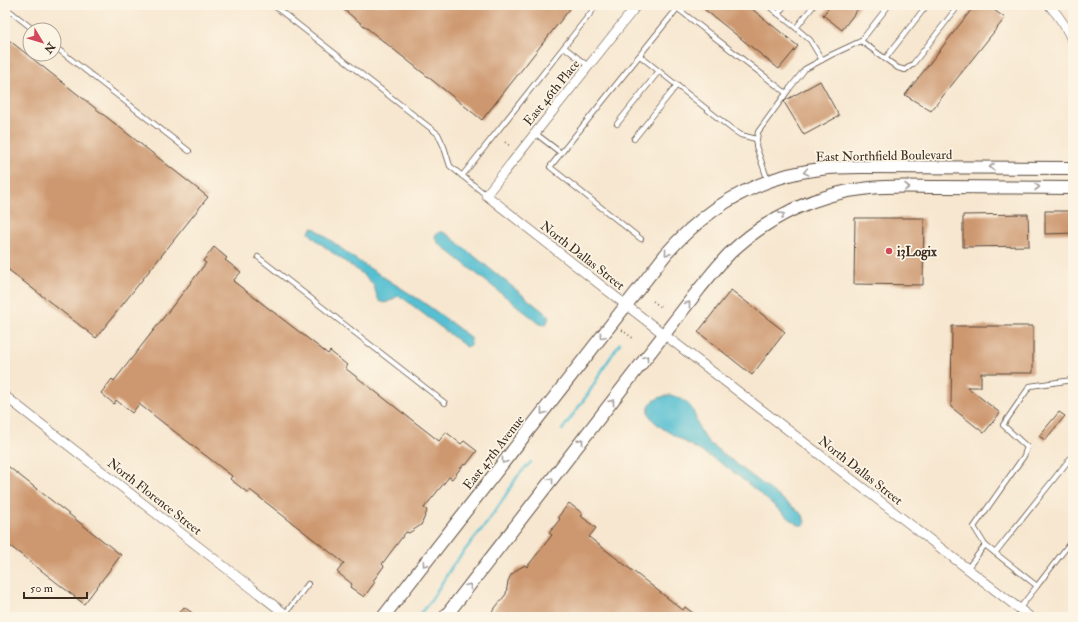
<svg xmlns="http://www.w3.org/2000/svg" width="1078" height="622" font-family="'IM FELL Double Pica',serif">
<rect width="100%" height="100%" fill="#fcf5e5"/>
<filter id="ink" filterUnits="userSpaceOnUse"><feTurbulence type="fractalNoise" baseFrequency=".025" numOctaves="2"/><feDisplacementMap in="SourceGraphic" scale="8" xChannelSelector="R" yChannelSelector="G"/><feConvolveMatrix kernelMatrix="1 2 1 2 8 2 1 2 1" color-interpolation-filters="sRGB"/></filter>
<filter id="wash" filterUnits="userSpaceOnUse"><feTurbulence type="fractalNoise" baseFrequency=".012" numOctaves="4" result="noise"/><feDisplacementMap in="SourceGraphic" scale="16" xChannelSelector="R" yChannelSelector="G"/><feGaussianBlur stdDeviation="0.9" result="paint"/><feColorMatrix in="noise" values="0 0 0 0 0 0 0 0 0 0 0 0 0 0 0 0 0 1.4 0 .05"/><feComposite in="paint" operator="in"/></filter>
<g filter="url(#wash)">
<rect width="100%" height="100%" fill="#f7e7d0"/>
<!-- water -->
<g fill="#56c0d2" stroke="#487578">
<path d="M312,228l4,1 39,30 68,43 18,13 30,23c0,4 0,6 -3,9l-3,-1 -62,-48 -5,-2c-5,2 -11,9 -17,6 -6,-3 -4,-15 -11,-21 -13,-13 -30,-22 -45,-34 -5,-4 -11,-9 -16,-14l1,-3z"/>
<path d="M440,232h3l5,3 97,78 4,4 -1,3 -2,5 -6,-1 -102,-81 -3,-6 1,-3z"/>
<path d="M670,395c9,2 19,7 23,16 3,6 4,13 7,19 2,4 6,9 9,13l94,72 2,8 -2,2h-4l-4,-2c-22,-18 -44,-38 -67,-55 -15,-11 -33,-19 -49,-30 -9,-5 -28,-15 -30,-25 -3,-12 13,-17 21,-18z"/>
</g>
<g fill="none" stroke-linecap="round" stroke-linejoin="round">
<!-- stream -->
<g stroke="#56c0d2" stroke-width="2.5">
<path d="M562,430l26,-36 18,-30 14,-21"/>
<path d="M417,617l13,-15 23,-37 33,-41 14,-20 17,-27 7,-8 7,-7"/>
</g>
</g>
<g id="blocks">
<!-- building -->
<g fill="#cd9870">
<path d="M338,5h235l-91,115z"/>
<path d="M699,5h48l51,41 -19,23z"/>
<path d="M831,5h30l-19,25 -19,-15z"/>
<path d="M975,5h12l18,13 -74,93 -26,-16z"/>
<path d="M5,37l203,160 -112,141 -91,-71z"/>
<path d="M820,81l19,35 -35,19 -20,-33 2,-2z"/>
<path d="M1045,211h28v22l-28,1z"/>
<path d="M1028,214l1,32 -66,1v-32z"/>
<path d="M855,218h69l-1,67 -69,-1z"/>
<path d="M214,247l13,11 -2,2 16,12 -8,9 95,73 2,-3 17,14 -2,3 94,73 7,-9 15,12 3,-3 13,10 -11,14 -2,-1 -12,15 -3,-2 -25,31 3,2 -1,4 -5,11 -12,8 -3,-1 -24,32 2,2 -11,15 2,1 -11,15 -14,-10 2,-3 -15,-12 7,-9 -94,-73 -2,3 -18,-14 2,-3 -93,-72 -7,9 -16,-13 -2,4 -13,-11 11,-14 2,2 92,-118 -3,-2z"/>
<path d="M731,290l54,42 -33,43 -54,-43z"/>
<path d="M952,326h81v47h-52v14h-14l33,26 -16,20 -33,-26z"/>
<path d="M1059,412l6,4 -20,24 -6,-4z"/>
<path d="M5,464l116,91 -37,49 -79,-62z"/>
<path d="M569,503l14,11 -2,2 15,12 -7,9 94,73 2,-3 13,10h-210l18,-23 2,-13 3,-6 7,-6 7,-4 2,2 25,-32 -3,-2 11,-14 -2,-2z"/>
<path d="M184,607l14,10h-22z"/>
</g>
</g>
</g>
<g filter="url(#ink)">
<use href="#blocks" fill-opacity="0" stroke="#574639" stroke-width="1"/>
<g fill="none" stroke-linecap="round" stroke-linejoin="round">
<!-- service casing -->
<g stroke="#574639" stroke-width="6">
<g id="service">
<path d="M273,5l165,129 6,13 6,19 36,29"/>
<path d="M673,5l113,88"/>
<path d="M767,5l29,23"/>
<path d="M814,5l-18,23 14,12 12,20"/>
<path d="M6,8l28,22"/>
<path d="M778,14l7,-9"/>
<path d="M861,41l37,27 7,2 8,-6 46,-59"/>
<path d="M54,46l135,105"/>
<path d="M564,47l24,19"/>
<path d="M640,56l93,74 8,5 15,4"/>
<path d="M885,59l42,-54"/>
<path d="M617,124l42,-53"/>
<path d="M535,133l26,20"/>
<path d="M634,139l43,-54"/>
<path d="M462,176l135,-171"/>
<path d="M768,181l-12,-35 2,-14 32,-44 15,-19 26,-14 30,-14 28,-36"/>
<path d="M641,239l-91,-72 130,-162"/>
<path d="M258,257l187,146"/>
<path d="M985,545l-11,-18 50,-71 3,-9 -24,-22 27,-39 43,-6"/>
<path d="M995,553l78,-98"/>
<path d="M967,569l18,-24 52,41 -18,23"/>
<path d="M1037,586l36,-47"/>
<path d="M285,614l23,-30"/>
</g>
</g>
<!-- minor casing -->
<g stroke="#574639" stroke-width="10">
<g id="minor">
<path d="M637,5l-151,190 140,110 404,312"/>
<path d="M1049,5c10,11 19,24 24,38"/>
<path d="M5,396l284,221"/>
</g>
</g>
<!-- secondary casing -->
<g stroke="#574639" stroke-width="14">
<g id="secondary">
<path d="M383,617l283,-363c41,-47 92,-78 155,-85 13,-2 26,-2 40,-2l212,1"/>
<path d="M445,617l255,-329c10,-12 19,-24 30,-35 38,-36 87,-60 140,-65 24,-3 49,-1 73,-1 43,0 87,1 130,1"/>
</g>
</g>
<!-- path -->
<g stroke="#574639" stroke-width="1.5" stroke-dasharray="1 3" stroke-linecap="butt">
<path d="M505,142l5,4"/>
<path d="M653,301l9,7"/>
<path d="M622,330l12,9"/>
</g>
<!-- service -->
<use href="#service" stroke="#fff" stroke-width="4.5"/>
<!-- minor -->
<use href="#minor" stroke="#fff" stroke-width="9"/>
<!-- secondary -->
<use href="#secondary" stroke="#fff" stroke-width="12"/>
</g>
<!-- one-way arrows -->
<defs><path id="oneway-chevron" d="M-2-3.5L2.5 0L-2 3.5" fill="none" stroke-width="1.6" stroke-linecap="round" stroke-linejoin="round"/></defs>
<g stroke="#a79f9a">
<use href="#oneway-chevron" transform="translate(992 167) rotate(-180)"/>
<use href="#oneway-chevron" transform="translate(806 172) rotate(169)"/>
<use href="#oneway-chevron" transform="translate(907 187)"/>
<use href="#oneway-chevron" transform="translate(1037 187)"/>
<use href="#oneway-chevron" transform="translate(782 215) rotate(-29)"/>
<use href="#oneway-chevron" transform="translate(667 253) rotate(130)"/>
<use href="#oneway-chevron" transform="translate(688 304) rotate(-52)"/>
<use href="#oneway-chevron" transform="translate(602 336) rotate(128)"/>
<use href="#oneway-chevron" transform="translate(646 358) rotate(-52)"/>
<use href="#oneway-chevron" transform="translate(612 402) rotate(-52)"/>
<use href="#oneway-chevron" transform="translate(543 412) rotate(128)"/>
<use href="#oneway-chevron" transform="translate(581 441) rotate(-52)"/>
<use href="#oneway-chevron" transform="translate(504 461) rotate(128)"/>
<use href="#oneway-chevron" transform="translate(551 480) rotate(-53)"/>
<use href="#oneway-chevron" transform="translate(425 564) rotate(128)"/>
<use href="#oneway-chevron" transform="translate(469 586) rotate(-52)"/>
</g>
</g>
<!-- markers -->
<circle fill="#d1495b" stroke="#fcf5e5" stroke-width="1.5" cx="889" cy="251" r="4"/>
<g text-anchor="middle" stroke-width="3.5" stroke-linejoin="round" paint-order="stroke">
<!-- street labels -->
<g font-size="13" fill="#3b2a1e" stroke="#fcf5e5">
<text transform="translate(551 92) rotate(-51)" y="5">East 46th Place</text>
<text transform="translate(884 155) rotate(-1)" y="5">East Northfield Boulevard</text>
<text transform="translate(583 255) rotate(38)" y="5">North Dallas Street</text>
<text transform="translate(493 452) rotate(-52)" y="5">East 47th Avenue</text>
<text transform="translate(861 470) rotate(38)" y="5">North Dallas Street</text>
<text transform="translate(155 496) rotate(38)" y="5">North Florence Street</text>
</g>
<!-- poi labels -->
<g font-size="13" font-weight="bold" fill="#3b2a1e" stroke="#fcf5e5" text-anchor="start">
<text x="897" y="256">i3Logix</text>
</g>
</g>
<!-- margin -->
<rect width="1078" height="622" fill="none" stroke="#fcf5e5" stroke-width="20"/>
<!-- north arrow -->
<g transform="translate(42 42) rotate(128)"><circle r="19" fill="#fcf5e5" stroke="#afa495"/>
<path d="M0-3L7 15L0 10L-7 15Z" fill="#d1495b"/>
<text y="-6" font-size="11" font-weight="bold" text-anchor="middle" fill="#3b2a1e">N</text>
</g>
<!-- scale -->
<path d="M24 592v6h63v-6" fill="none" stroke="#3b2a1e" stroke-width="2"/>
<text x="30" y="592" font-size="12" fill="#3b2a1e" stroke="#fcf5e5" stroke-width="3" paint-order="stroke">50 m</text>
</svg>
